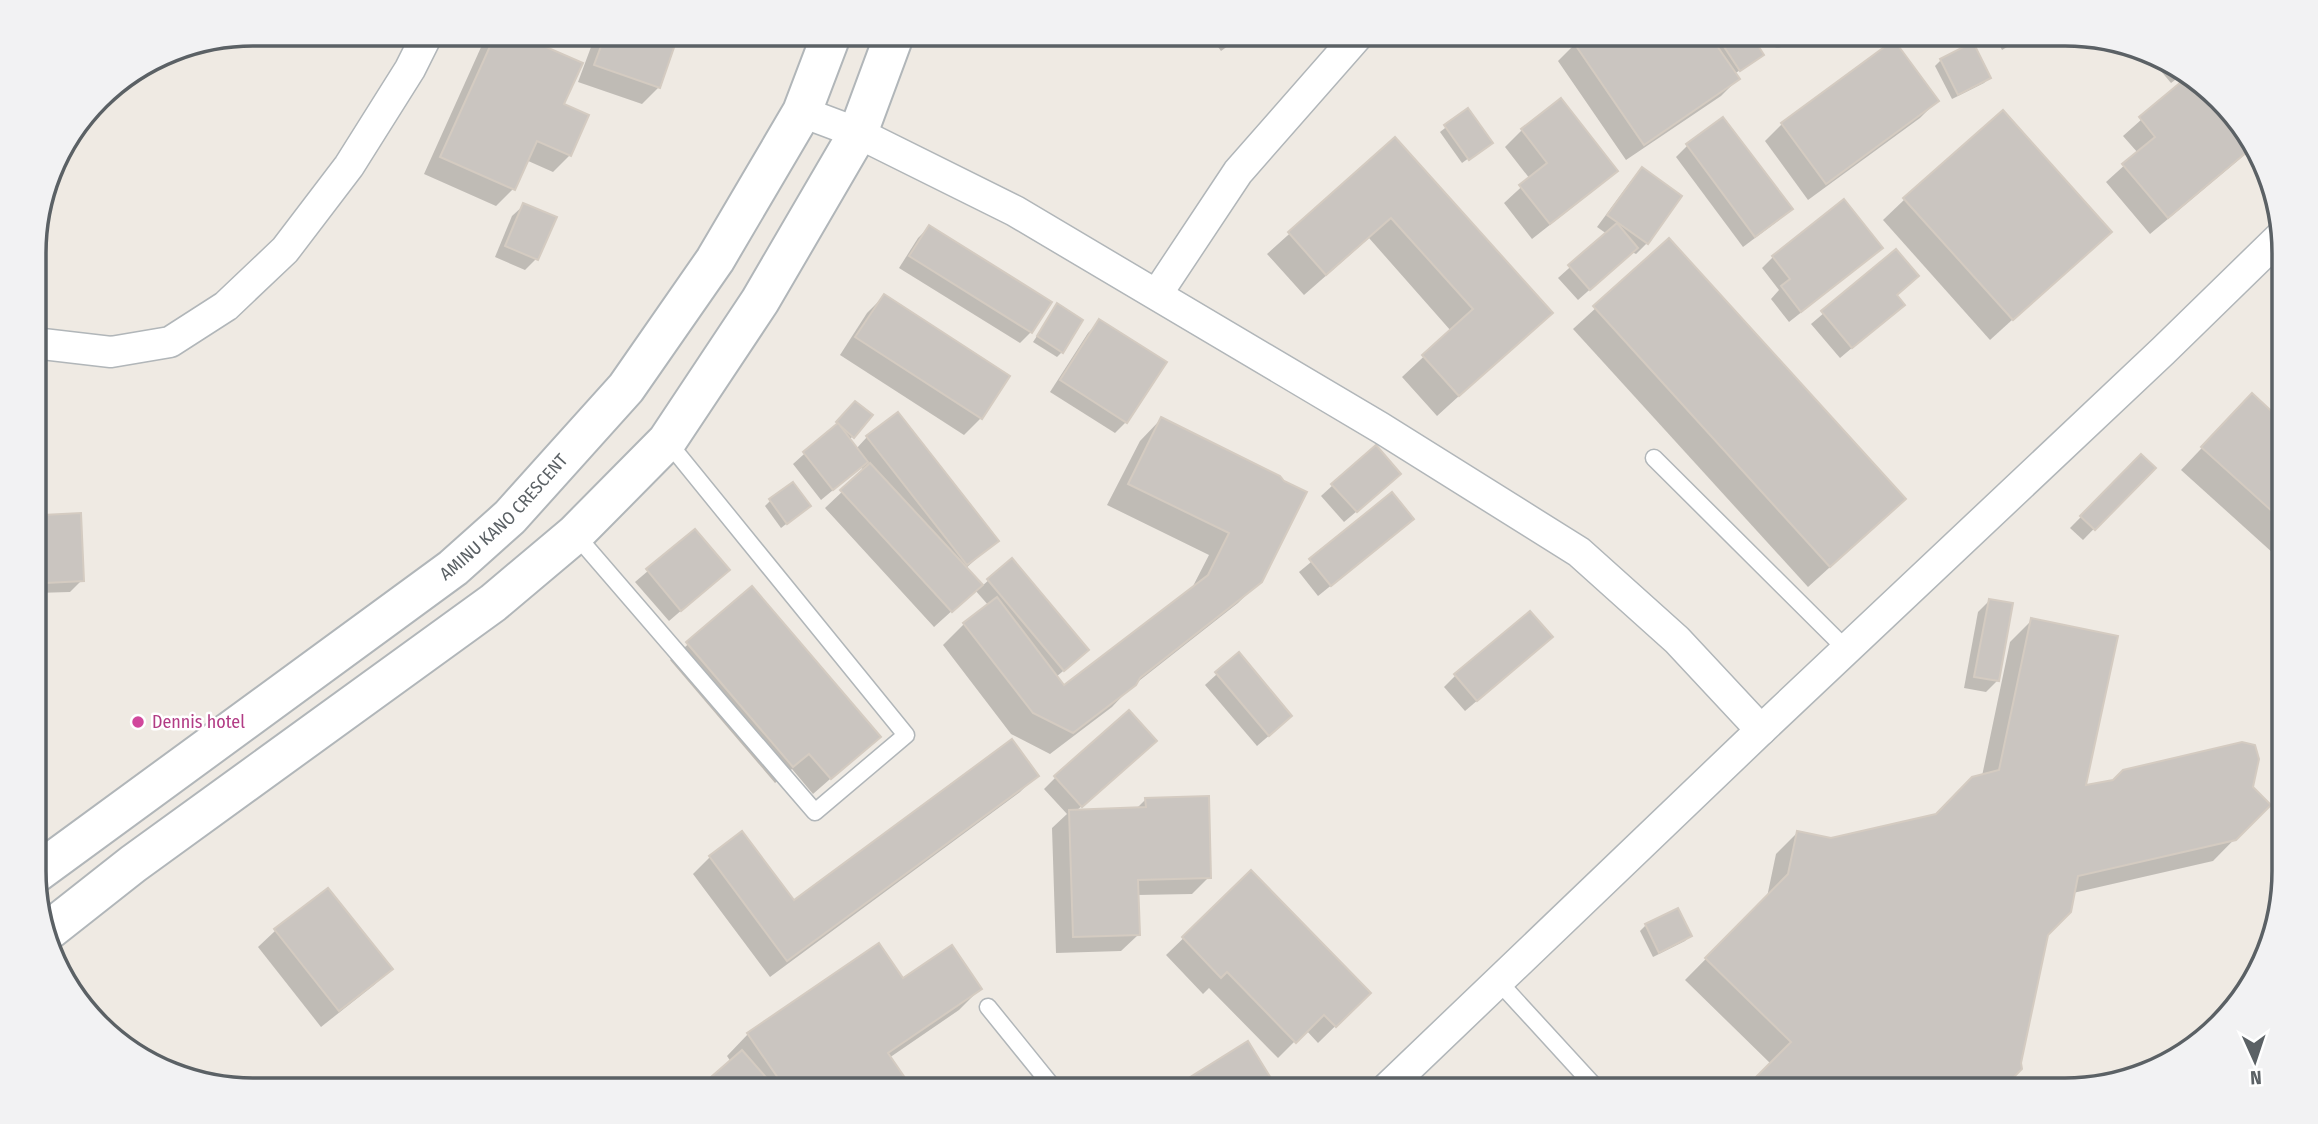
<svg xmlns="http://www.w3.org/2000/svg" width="2318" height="1124" font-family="'Fira Sans Condensed',sans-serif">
<rect width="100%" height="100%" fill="#efeae3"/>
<!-- shadow -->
<g fill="#0003">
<path d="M494,33h16l52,72 8,50 -17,17 -27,-12 -13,29 -17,17 -72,-32 58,-129z"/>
<path d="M576,33h101l-18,54 -17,17 -64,-22 16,-43z"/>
<path d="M1208,33h38l-25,18z"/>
<path d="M1993,33h37l-28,17z"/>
<path d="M2061,33h5l8,2 -9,6z"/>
<path d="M1718,37l38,23 -22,14 4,5 -17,17 -95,64 -68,-99 17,-17 138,-1z"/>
<path d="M2144,51l18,5 21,18 -12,9z"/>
<path d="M1941,60l48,18 -5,5 -32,16 -17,-33z"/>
<path d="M2188,78l60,52 6,17 -104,87 -44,-52 32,-29 -15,-17z"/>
<path d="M1560,100l55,70 -17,17 -66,52 -28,-36 26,-24 -25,-32 17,-17z"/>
<path d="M1937,101l-17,17 -112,82 -43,-59 17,-17z"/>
<path d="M1468,110l20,34 -26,19 -22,-31z"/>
<path d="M1723,119l68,90 -12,11 -36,27 -67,-90 11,-11z"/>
<path d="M1395,139l155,174 -113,103 -35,-39 49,-46 -82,-93 -65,57 -37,-41z"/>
<path d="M1642,170l5,73 -11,11 -4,-2 -54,48 -20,-22 49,-44 -10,-7 34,-46z"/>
<path d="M1905,199l204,33 -119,108 -107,-120z"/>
<path d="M524,205l12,54 -11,11 -30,-13 17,-41z"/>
<path d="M929,227l102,105 -11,11 -121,-75 19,-30z"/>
<path d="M1669,241l213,279 -74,67 -235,-258z"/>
<path d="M1881,248l-12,11 -80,63 -18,-23 8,-9 -17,-22 11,-11z"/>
<path d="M1896,252l-1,44 8,9 -63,53 -29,-34z"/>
<path d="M884,296l97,122 -17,17 -124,-80 27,-42z"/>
<path d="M1057,306l5,46 -5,5 -24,-15z"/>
<path d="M1099,322l27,100 -11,11 -65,-41 38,-59z"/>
<path d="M2252,395l31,30 1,138 -103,-93z"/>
<path d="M850,408l3,28 -4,4 7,9 11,-12 130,103 -32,29 16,18 30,-27 64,101 -19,16 8,11 127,-98 18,-35 -102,-50 33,-64 21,-22 99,162 -22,22 -108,85 -18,19 -62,47 -39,-20 -68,-89 21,-21 25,-18 -14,-16 -41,37 -109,-119 39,-37 -3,-4 -40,33 -28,-36 40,-36z"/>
<path d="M2141,456l12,12 -70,72 -13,-12z"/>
<path d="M1333,485h55l-44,37 -23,-26z"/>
<path d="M1392,495l8,35 -82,66 -19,-24z"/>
<path d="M770,501l33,10 -22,17 -16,-22z"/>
<path d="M44,516l38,64 -12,12 -34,1 -2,-67z"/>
<path d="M695,531l33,39 -59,51 -34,-39z"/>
<path d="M752,589l126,148 -65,57 -21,-25 -17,14 -105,-123z"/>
<path d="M1989,601l9,79 -12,12 -22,-4 14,-76z"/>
<path d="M2032,620l52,168 167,-1 17,18 -55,56 -140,32 -27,41 -27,129 1,6 -21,21h-254l26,-26 -86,-84 82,-83 9,-43 22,-22 33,7 105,-23 46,-40 28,-134z"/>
<path d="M1539,648l-74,63 -21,-24 12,-12z"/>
<path d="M1217,674l62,53 -22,19 -52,-61z"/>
<path d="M1143,752l-67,59 60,-2 10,-10 63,78 -17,17 -55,1 1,40 -17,16 -65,2 -4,-125 15,-14 -23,-25 12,-12z"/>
<path d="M1037,775l-17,17 -250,185 -77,-103 17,-17 84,46z"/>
<path d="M1251,873l118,120 -51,50 -12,-13 -28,28 -69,-70 -6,6 -37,-39z"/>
<path d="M328,890l62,79 -16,16 -53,42 -63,-80 17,-16z"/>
<path d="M1677,910l13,26 -5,5 -32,16 -13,-26 6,-6z"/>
<path d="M902,980l78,9 -21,21 -70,48 23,33h-215l34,-29 -4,-6 21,-22z"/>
</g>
<!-- building -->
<g fill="#cac5c0" stroke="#d4cbc1" stroke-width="2">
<path d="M496,33h18l69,30 -19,41 25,11 -18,41 -34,-15 -22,49 -75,-33z"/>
<path d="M606,33h73l-19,55 -66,-23z"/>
<path d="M1588,33h120l32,46 -96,66 -70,-102z"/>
<path d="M1721,33h29l14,22 -24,16 -23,-35z"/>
<path d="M1894,40l45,61 -113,83 -45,-61z"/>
<path d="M1973,42l18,36 -33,17 -18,-36z"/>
<path d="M2187,77l61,53 6,16 -86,72 -46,-54 33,-27 -16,-20z"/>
<path d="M1561,98l57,73 -68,53 -31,-39 28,-22 -26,-34z"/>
<path d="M1468,108l25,35 -24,17 -25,-35z"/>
<path d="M2003,110l109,122 -99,88 -110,-122z"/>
<path d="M1723,117l70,92 -38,28 -69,-93z"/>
<path d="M1395,137l158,176 -94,83 -37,-41 51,-46 -82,-91 -65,57 -38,-43z"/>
<path d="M1642,167l40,29 -34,48 -41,-29z"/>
<path d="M1844,199l39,49 -82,64 -20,-26 9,-7 -18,-23z"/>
<path d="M523,203l34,14 -19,43 -33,-14z"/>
<path d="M1617,223l21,25 -48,42 -22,-25z"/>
<path d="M929,225l123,77 -20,31 -123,-77z"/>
<path d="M1669,238l237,261 -76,68 -237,-261z"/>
<path d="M1896,249l23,27 -22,19 8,10 -53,43 -31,-37z"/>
<path d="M884,294l126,82 -28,43 -127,-82z"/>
<path d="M1057,303l26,17 -20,33 -26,-17z"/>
<path d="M1099,319l68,43 -40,61 -67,-43z"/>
<path d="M2252,393l31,29 1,100 -83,-75z"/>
<path d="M855,401l18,14 -19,23 -18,-16z"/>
<path d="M898,412l101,129 -32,24 -101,-129z"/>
<path d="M1161,417l119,59 4,5 23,11 -45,90 -122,96 -4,7 -63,48 -40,-20 -70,-90 34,-26 67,88 144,-110 21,-42 -101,-49z"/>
<path d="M838,423l30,39 -35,28 -30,-38z"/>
<path d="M1376,445l25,29 -44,38 -26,-28z"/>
<path d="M2141,454l15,14 -61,62 -15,-14z"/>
<path d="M870,463l113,122 -31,27 -112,-122z"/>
<path d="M793,482l18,24 -24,18 -18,-25z"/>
<path d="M1392,492l22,27 -83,67 -22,-27z"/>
<path d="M81,513l3,68 -38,2 -3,-68z"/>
<path d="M695,529l35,41 -49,41 -35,-42z"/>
<path d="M1012,558l77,92 -25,21 -77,-92z"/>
<path d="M752,586l129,151 -50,42 -22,-25 -16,13 -107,-125z"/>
<path d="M1989,599l24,4 -14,78 -25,-4z"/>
<path d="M1530,611l23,26 -76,64 -23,-27z"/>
<path d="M2031,618l87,18 -32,149 27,-5 10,-10 119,-28 13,3 4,14 -6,28 18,18 -35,35 -158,36 -7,36 -23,23 -27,128 1,6 -21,21h-232l-13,-13 35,-35 -86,-84 83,-84 9,-43 34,7 105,-24 36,-37 27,-7z"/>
<path d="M1239,652l53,64 -23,20 -54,-64z"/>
<path d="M1129,710l28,31 -75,66 -28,-31z"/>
<path d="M1012,739l27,37 -252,185 -78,-105 33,-25 52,69z"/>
<path d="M1209,796l2,82 -73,2 2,55 -67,2 -4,-127 77,-3 -1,-9z"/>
<path d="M1251,870l120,123 -35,34 -12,-12 -28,28 -69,-71 -6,6 -39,-41z"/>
<path d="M328,888l65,81 -54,42 -65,-82z"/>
<path d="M1678,908l14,28 -33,17 -14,-29z"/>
<path d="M879,943l24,35 49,-33 30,44 -94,64 26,38h-127l-40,-58z"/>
<path d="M1248,1041l29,47 -4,2 -105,1z"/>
<path d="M742,1050l36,41h-83z"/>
</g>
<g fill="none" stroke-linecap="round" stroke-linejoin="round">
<!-- service casing -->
<g stroke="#b1b6b9" stroke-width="19">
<g id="service">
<path d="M1778,38l9,-5"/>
<path d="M1654,458l193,192"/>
<path d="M575,534l240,278 91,-77 -239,-294"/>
<path d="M1499,982l99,108"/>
<path d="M988,1007l68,84"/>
</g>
</g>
<!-- minor casing -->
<g stroke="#b1b6b9" stroke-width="33">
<g id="minor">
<path d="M802,112l56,21 157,78 366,217 198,124 98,88 84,90"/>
<path d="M1157,294l81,-122 122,-139"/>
<path d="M34,343l77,9 59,-10 56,-36 59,-56 64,-84 61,-97 18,-36"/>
<path d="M1385,1090l376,-360 402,-379 120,-117"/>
</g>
</g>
<!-- tertiary casing -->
<g stroke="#b1b6b9" stroke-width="42">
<g id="tertiary">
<path id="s1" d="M35,874l418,-306 57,-51 116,-129 89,-128 87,-148 30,-79"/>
<path d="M48,931l85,-67 360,-261 82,-69 92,-93 93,-140 98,-168 37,-100"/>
</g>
</g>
<!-- service -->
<use href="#service" stroke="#fff" stroke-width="16"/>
<!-- minor -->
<use href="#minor" stroke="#fff" stroke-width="30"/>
<!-- tertiary -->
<use href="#tertiary" stroke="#fff" stroke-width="38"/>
</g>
<!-- markers -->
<circle fill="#d1479c" stroke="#fff" stroke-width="2.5" cx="138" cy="722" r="7"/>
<g text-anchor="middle" stroke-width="5" stroke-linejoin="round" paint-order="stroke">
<!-- street labels -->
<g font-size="18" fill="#5b6165" stroke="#fff">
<text dy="6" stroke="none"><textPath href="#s1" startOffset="590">AMINU KANO CRESCENT</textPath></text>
</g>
<!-- hotel labels -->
<g font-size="18" fill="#b23c85" stroke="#fff" text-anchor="start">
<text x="152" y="728">Dennis hotel</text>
</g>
</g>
<!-- crop -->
<path d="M0 0H2318V1124H0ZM253 46H2065A207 207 0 0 1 2272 253V871A207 207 0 0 1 2065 1078H253A207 207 0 0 1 46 871V253A207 207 0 0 1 253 46Z" fill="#f2f2f3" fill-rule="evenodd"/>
<path fill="none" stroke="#5b6165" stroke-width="3.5" d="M253 46H2065A207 207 0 0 1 2272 253V871A207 207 0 0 1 2065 1078H253A207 207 0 0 1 46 871V253A207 207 0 0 1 253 46Z"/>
<!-- north arrow -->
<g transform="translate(2255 1061) rotate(177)" stroke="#ffffff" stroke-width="5" paint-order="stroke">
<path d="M0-5L12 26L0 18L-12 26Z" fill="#5b6165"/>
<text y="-10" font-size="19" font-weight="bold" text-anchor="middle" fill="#5b6165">N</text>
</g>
</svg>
